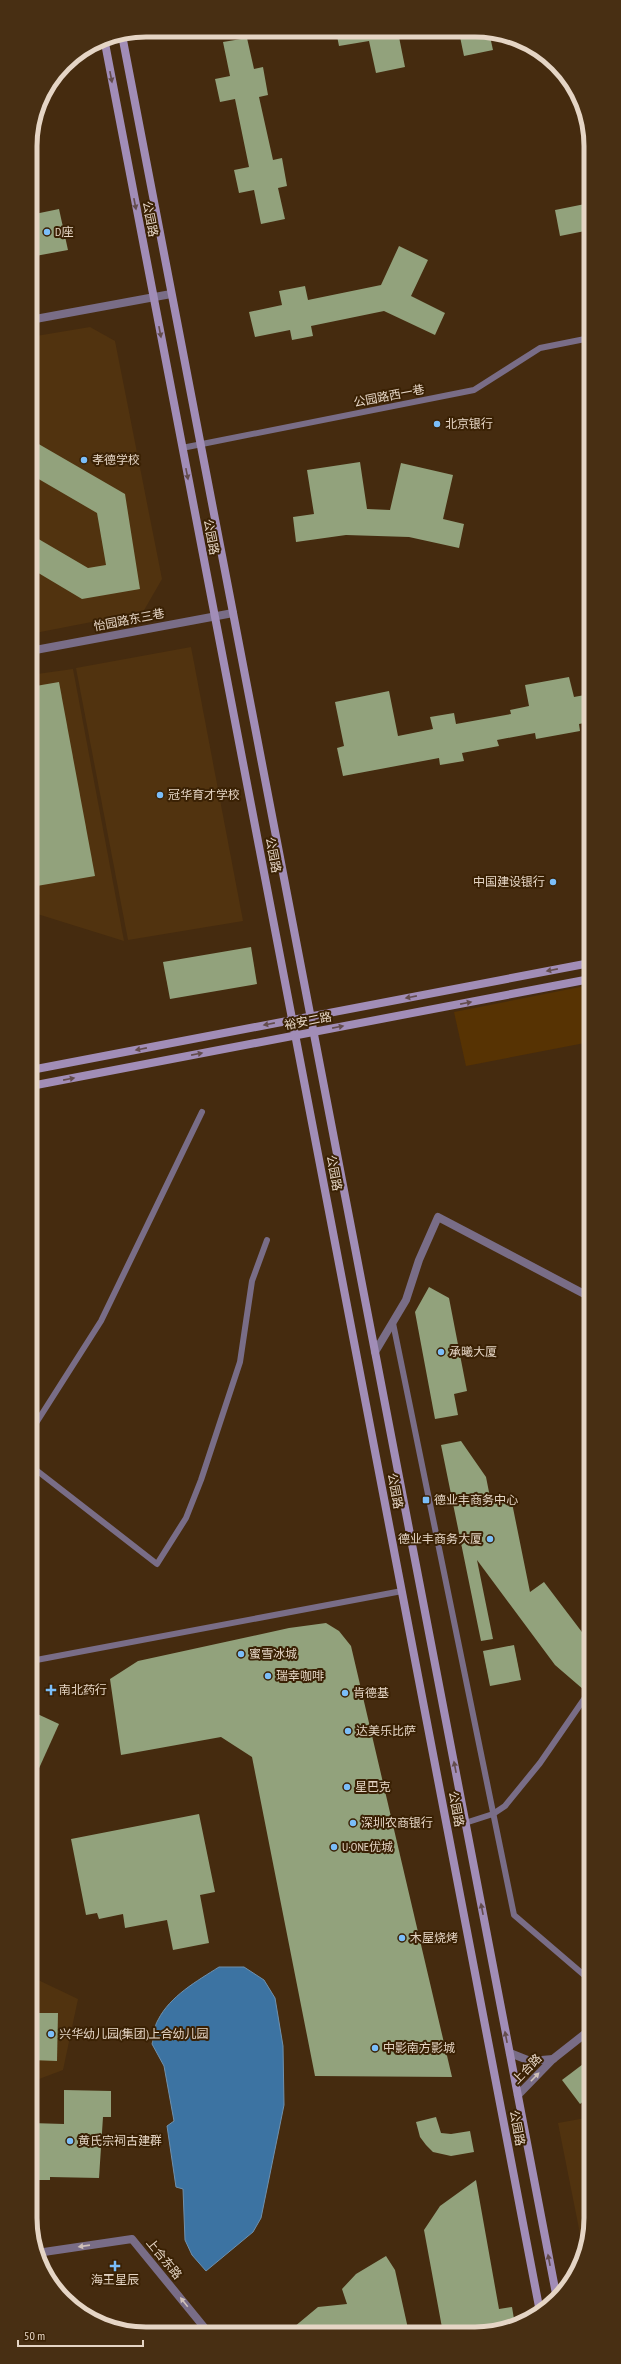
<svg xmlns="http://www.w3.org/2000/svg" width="621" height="2364" font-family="'PT Sans Narrow','Noto Sans SC',sans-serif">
<rect width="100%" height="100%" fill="#452b0f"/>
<!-- built -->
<g fill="#51330f">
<path d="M90,327l25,14 47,238 -19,33 -113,22v-297z"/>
<path d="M191,647l52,274 -115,19 -52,-272z"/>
<path d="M73,669l51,272 -93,-29 -1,-237z"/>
<path d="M36,1979l42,20 -15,71 -32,12v-92z"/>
<path d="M591,2117v108l-7,29 -26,-131z"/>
</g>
<!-- green -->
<path fill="#573303" d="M590,985v57l-124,24 -12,-54z"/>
<!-- water -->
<path fill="#3c73a2" stroke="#6f90ac" d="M219,1967h25l20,13 11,18 8,48 1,59 -23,113 -8,14 -47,39 -14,-16 -7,-15 -2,-51 -7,-2 -9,-61 7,-5 -10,-55 -12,-22c2,-7 2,-18 6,-24 12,-24 39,-39 61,-53z"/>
<!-- building -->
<g fill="#92a27c">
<path d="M336,31l62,1 7,35 -29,6 -7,-32 -30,5z"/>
<path d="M459,32h30l4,18 -29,6z"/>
<path d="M247,38l7,31 9,-2 5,28 -9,2 14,63 9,-2 5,28 -9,2 7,31 -24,5 -7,-34 -15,3 -5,-23 15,-3 -14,-68 -15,3 -5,-23 15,-3 -7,-34z"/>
<path d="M590,203v27l-30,6 -5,-26z"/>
<path d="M59,209l9,41 -38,7v-42z"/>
<path d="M399,246l29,14 -17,36 34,17 -10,22 -51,-24 -73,15 2,10 -21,4 -2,-10 -35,7 -6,-25 33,-7 -3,-14 26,-5 3,14 73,-15z"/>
<path d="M30,439l95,55 15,95 -58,10 -52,-31v-34l58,34 18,-3 -9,-52 -67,-39z"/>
<path d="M360,462l7,47 23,1 11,-47 52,12 -10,44 21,5 -5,24 -50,-11 -63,-2 -50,7 -3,-25 21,-3 -7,-44z"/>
<path d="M569,677l5,20 16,-3v28l-11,2 1,7 -44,8 -1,-6 -38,7 2,6 -37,7 2,8 -24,4 -1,-7 -96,18 -6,-28 7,-2 -9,-44 54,-11 9,45 35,-7 -3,-12 24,-4 2,11 55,-10 -1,-4 19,-4 -4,-21z"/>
<path d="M59,682l36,194 -64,11 -1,-200z"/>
<path d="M251,947l6,37 -87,15 -7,-37z"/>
<path d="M429,1287l20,11 18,93 -13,3 4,21 -23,4 -20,-107z"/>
<path d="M461,1441l25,36 5,25 20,-4 19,94 14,-10 47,62v37l-7,9 -29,-25 -78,-105 16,79 -12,2 -40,-196z"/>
<path d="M326,1623l13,8 12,15 101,431 -137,-1 -63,-319 -31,-20 -100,18 -11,-76 28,-18 151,-33z"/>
<path d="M514,1645l7,35 -31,6 -7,-35z"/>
<path d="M31,1711l28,13 -28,62z"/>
<path d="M199,1814l16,78 -15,3 9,48 -36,7 -6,-30 -42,8 -2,-14 -24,5 -2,-6 -11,2 -15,-76z"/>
<path d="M31,2013h27l-1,48 -26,-1z"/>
<path d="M591,2058v38l-11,8 -18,-24z"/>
<path d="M64,2090l47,1v26h-8l-4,61 -49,-1v3h-19v-57l33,1z"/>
<path d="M436,2117l5,16 10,1 19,-3 4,21 -23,4 -18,-4 -7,-7 -6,-8 -4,-15z"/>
<path d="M476,2180l23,129 13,-2 3,18 -25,8h-47l-19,-103 16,-24z"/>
<path d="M386,2256l9,14 14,63 -121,-1 30,-25 29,-3 -5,-15 14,-15z"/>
</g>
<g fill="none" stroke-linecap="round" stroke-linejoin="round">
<!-- service -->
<g stroke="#796d87" stroke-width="6">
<path d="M182,448l292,-58 66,-42 50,-10"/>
<path d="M393,1323l121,592 77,66"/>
<path d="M31,1431l70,-110 101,-209"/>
<path d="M31,1466l126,98 29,-46 15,-38 39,-118 12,-81 15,-41"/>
<path d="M31,1661l371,-70"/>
<path d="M465,1823l28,-9 12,-8 35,-43 51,-74"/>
</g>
<!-- minor -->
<g stroke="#796d87" stroke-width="8">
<path d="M30,320l141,-26"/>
<path d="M30,651l203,-38"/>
<path d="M375,1352l31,-52 13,-40 19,-43 152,80"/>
<path d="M510,2053l20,8 23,-2"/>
<path d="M518,2095l35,-36 38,-30"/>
<path d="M37,2253l95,-14 76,93"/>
</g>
<!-- secondary -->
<g stroke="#a18db7" stroke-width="8">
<path d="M122,35l435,2264"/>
<path d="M104,38l436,2274"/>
<path d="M31,1070l559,-107"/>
<path d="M31,1086l559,-107"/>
</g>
</g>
<!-- one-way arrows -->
<defs><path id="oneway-solid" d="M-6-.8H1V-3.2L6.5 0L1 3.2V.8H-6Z"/></defs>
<g fill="#634c4c">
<use href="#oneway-solid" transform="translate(111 77) rotate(79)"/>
<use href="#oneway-solid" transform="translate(135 204) rotate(79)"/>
<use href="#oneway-solid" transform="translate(160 332) rotate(79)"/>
<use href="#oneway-solid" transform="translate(187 474) rotate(79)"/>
<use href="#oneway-solid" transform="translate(552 970) rotate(169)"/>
<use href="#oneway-solid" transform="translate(411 997) rotate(169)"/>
<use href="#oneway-solid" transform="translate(466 1003) rotate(-11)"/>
<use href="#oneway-solid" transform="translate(269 1024) rotate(169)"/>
<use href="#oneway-solid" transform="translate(338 1027) rotate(-11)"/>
<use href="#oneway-solid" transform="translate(141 1049) rotate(169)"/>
<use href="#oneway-solid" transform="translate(197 1054) rotate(-11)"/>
<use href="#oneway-solid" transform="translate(69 1079) rotate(-11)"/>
<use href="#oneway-solid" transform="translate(455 1767) rotate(-101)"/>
<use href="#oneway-solid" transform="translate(482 1909) rotate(-101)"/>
<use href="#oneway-solid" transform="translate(506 2037) rotate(-101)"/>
<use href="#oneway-solid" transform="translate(549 2260) rotate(-101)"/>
</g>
<g fill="#cfc0b9">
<use href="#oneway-solid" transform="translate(535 2077) rotate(-46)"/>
<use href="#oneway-solid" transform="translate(84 2246) rotate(172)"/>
<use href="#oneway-solid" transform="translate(184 2302) rotate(-129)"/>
</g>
<!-- markers -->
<g fill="#7bbef9" stroke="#3a2104" stroke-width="1.5">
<circle cx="47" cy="232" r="4"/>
<circle cx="437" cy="424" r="4"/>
<circle cx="84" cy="460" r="4"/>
<circle cx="160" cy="795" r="4"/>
<circle cx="553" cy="882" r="4"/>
<circle cx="441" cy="1352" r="4"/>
<rect x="422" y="1496" width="8" height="8" rx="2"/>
<circle cx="490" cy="1539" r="4"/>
<circle cx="241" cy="1654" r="4"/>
<circle cx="268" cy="1676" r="4"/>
<path d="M49 1684h4v4h4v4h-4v4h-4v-4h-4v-4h4z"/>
<circle cx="345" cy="1693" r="4"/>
<circle cx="348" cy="1731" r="4"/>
<circle cx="347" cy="1787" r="4"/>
<circle cx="353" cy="1823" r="4"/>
<circle cx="334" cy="1847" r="4"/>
<circle cx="402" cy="1938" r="4"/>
<circle cx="51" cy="2034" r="4"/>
<circle cx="375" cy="2048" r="4"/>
<circle cx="70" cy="2141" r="4"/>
<path d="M113 2260h4v4h4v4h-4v4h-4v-4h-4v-4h4z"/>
</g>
<g text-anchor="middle" stroke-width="4" stroke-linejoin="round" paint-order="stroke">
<!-- street labels -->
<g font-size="12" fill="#e5d5c5" stroke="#3a2104">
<text transform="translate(150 219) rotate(79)" y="4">公园路</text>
<text transform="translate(389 396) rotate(-11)" y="4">公园路西一巷</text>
<text transform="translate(211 537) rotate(79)" y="4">公园路</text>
<text transform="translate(129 620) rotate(-11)" y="4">怡园路东三巷</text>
<text transform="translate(273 855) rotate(79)" y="4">公园路</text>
<text transform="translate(308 1021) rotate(-11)" y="4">裕安二路</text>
<text transform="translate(334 1173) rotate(79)" y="4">公园路</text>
<text transform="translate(395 1491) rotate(79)" y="4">公园路</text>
<text transform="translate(456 1809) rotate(79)" y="4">公园路</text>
<text transform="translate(527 2069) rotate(-46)" y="4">上合路</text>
<text transform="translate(517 2128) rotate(79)" y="4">公园路</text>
<text transform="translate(164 2259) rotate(51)" y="4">上合东路</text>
</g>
<!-- poi labels -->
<g font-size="12" fill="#e5d5c5" stroke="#3a2104" text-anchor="start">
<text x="55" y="236">D座</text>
<text x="445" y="428">北京银行</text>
<text x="92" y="464">孝德学校</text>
<text x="168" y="799">冠华育才学校</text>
<text x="545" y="886" text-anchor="end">中国建设银行</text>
<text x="449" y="1356">承曦大厦</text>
<text x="434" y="1504">德业丰商务中心</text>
<text x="482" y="1543" text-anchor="end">德业丰商务大厦</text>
<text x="249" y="1658">蜜雪冰城</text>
<text x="276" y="1680">瑞幸咖啡</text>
<text x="59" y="1694">南北药行</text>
<text x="353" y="1697">肯德基</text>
<text x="356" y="1735">达美乐比萨</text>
<text x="355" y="1791">星巴克</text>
<text x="361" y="1827">深圳农商银行</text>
<text x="342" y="1851">U·ONE优城</text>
<text x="410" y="1942">木屋烧烤</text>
<text x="59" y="2038">兴华幼儿园(集团)上合幼儿园</text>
<text x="383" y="2052">中影南方影城</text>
<text x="78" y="2145">黄氏宗祠古建群</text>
<text x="115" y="2284" text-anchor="middle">海王星辰</text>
</g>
</g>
<!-- crop -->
<path d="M0 0H621V2364H0ZM146 37H475A109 109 0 0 1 584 146V2218A109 109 0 0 1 475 2327H146A109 109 0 0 1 37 2218V146A109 109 0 0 1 146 37Z" fill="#482f13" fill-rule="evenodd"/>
<path fill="none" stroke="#e5d5c5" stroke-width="5" d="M146 37H475A109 109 0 0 1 584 146V2218A109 109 0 0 1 475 2327H146A109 109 0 0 1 37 2218V146A109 109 0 0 1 146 37Z"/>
<!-- scale -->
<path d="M18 2340v6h125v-6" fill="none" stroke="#e5d5c5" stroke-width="2"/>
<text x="24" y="2340" font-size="12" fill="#e5d5c5" stroke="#3a2104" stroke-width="3" paint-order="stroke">50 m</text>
</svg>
